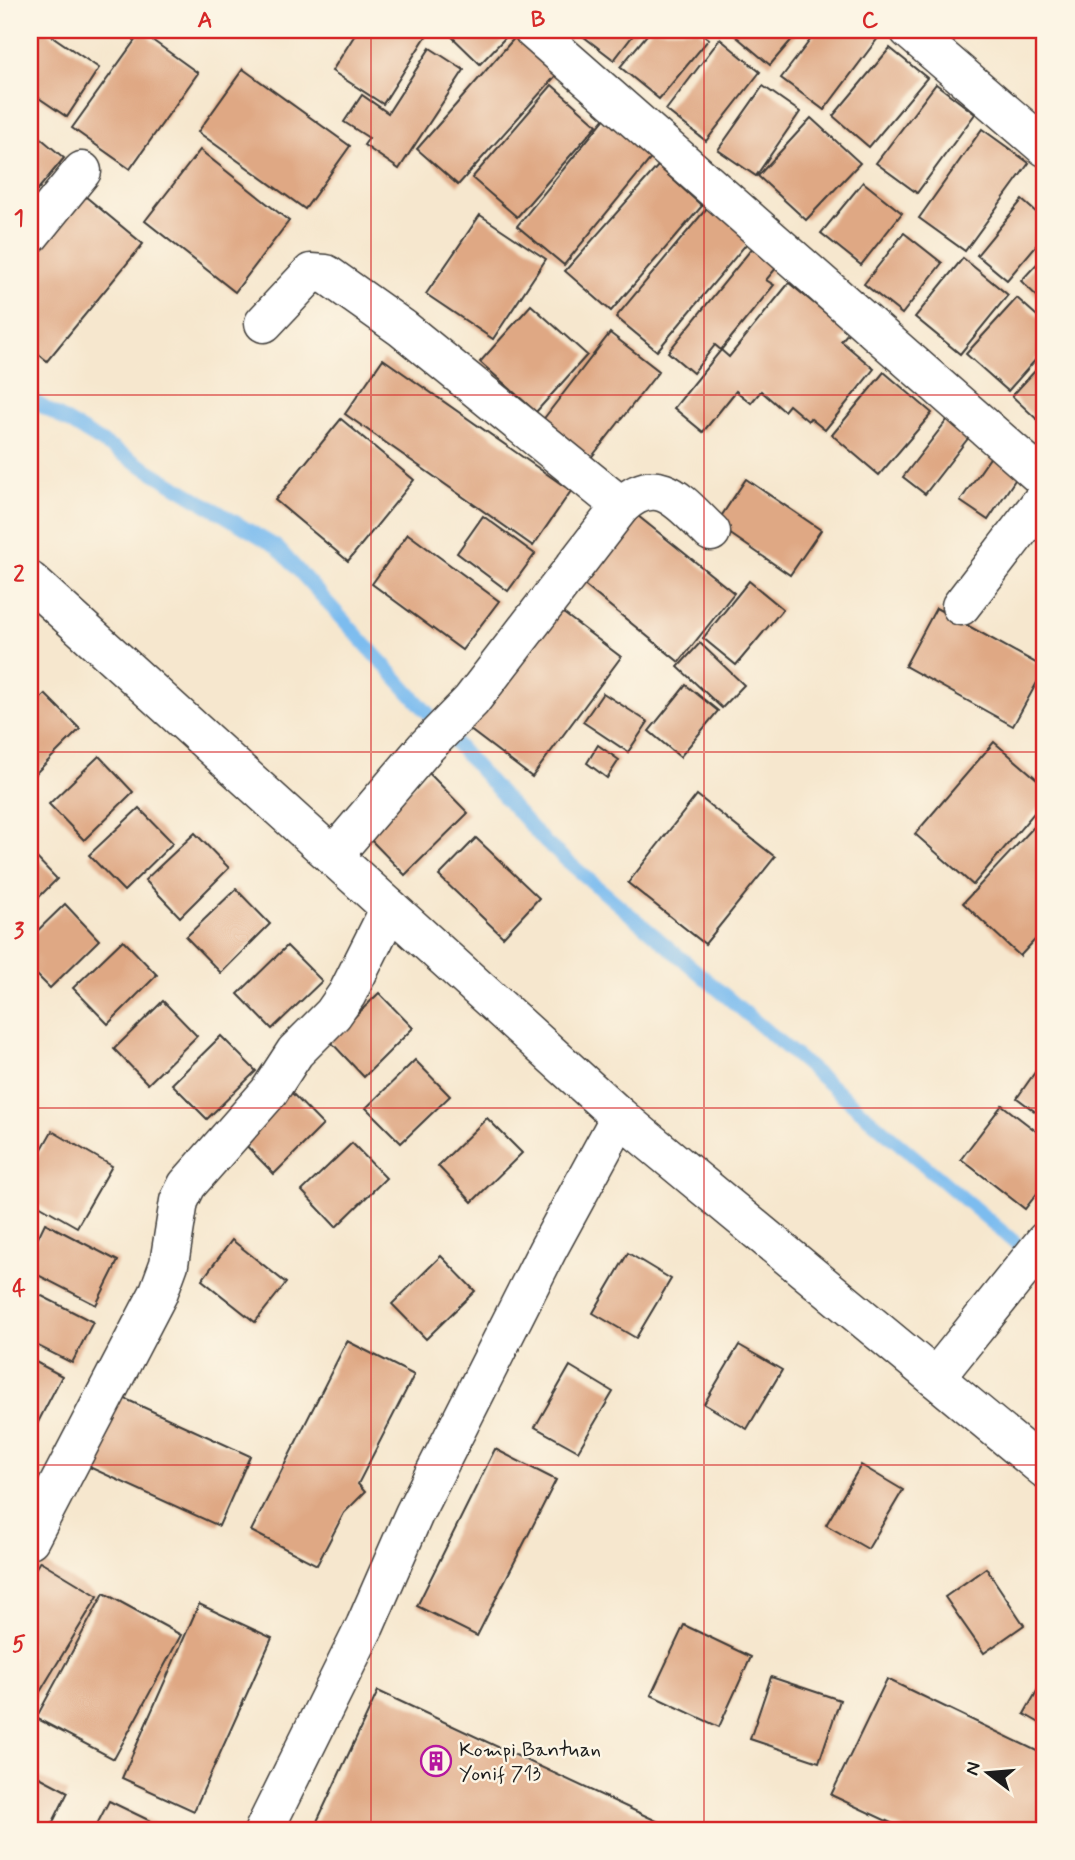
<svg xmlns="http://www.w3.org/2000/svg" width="1075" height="1860" font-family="Mynerve,sans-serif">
<rect width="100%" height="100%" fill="#fcf5e5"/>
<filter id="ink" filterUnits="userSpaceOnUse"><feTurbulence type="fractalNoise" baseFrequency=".0143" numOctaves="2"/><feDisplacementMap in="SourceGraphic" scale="14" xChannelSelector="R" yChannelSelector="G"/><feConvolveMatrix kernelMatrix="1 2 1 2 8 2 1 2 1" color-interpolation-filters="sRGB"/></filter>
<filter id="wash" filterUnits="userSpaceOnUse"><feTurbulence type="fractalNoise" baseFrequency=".00686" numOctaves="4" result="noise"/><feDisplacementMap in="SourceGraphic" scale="28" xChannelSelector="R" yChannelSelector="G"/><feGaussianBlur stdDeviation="1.57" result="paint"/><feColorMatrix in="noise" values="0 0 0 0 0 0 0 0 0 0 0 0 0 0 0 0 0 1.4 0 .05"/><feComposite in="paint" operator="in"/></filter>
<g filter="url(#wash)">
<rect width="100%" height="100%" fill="#f6e7ce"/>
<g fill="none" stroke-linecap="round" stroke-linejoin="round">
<!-- stream -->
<path stroke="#7bbcef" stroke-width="14" d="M30,399l247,148 269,296 485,413"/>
</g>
<g id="blocks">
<!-- building -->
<g fill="#dfa884">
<path d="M36,30h7l56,38 -32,49 -37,-25v-53z"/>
<path d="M358,30h72l-47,74 -51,-33z"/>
<path d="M445,30h51l9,8 -25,26z"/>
<path d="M575,30h62l-23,30z"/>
<path d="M651,30h46l12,9 -50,60 -39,-32z"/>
<path d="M735,30h65l-30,35 -38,-32z"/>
<path d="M818,30h66l-60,80 -43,-32z"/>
<path d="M141,32l57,41 -68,96 -58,-41z"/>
<path d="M517,35l42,37 -101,113 -41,-36z"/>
<path d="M720,39l40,33 -54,69 -40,-31z"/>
<path d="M430,48l34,22 -65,99 -35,-24 5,-7 -25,-16 18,-27 26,18z"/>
<path d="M890,48l37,30 -58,69 -36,-31z"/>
<path d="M243,69l107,77 -45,63 -107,-77z"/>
<path d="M936,84l39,30 -58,79 -41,-30z"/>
<path d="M552,85l45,40 -80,92 -45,-39z"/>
<path d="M763,86l37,26 -44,64 -38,-26z"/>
<path d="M606,117l47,39 -89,109 -47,-39z"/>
<path d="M811,118l49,45 -54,57 -48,-44z"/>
<path d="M30,129l34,29 -34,41z"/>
<path d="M982,129l47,34 -64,88 -46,-33z"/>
<path d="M200,150l89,71 -54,71 -90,-71z"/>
<path d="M658,166l44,40 -91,105 -46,-40z"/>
<path d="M863,182l39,31 -41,52 -40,-32z"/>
<path d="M74,187l69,57 -96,117 -17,-14v-106z"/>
<path d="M717,196l41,34 -101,121 -41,-34z"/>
<path d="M1022,200l23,20v15l-38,45 -30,-25z"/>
<path d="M480,215l66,44 -53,80 -67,-45z"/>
<path d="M904,233l38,30 -40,51 -38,-30z"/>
<path d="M758,241l24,20 -16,19 8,5 -53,65 -6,-5 -22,28 -25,-21z"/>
<path d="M1045,255v49l-24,-23z"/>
<path d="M963,258l45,37 -48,59 -45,-37z"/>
<path d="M789,283l60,49 -8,9 33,28 -49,61 -15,-12 -2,3 -19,-16 -5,6 -23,-20 -10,12 -15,-12 -33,41 -29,-24 47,-58 8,7z"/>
<path d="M1017,298l28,25v26l-37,42 -42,-37z"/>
<path d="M531,305l56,50 -51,57 -56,-50z"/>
<path d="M610,333l49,38 -69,88 -48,-38z"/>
<path d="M383,359l188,132 -38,55 -188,-132z"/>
<path d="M1045,360v67l-33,-31z"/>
<path d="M884,372l48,41 -53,62 -47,-40z"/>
<path d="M951,415l22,17 -48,62 -22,-17z"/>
<path d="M341,419l73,61 -66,81 -73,-61z"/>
<path d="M992,455l27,19 -31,46 -28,-19z"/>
<path d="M746,479l75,51 -31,45 -74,-51z"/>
<path d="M633,512l101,81 -55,69 -101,-82z"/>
<path d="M483,516l52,38 -27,37 -51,-38z"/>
<path d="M408,534l91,67 -37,49 -90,-66z"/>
<path d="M749,581l34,28 -47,56 -33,-27z"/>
<path d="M554,606l67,51 -89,120 -67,-51z"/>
<path d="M936,608l109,60 -32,58 -108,-60z"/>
<path d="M700,643l44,42 -22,23 -44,-41z"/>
<path d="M686,685l32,26 -38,46 -31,-26z"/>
<path d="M603,693l45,29 -20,30 -45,-30z"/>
<path d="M45,694l35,35 -50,50v-70z"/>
<path d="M994,742l51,44v14l-72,85 -58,-51z"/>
<path d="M598,745l21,15 -12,18 -20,-15z"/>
<path d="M99,756l34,36 -49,48 -35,-36z"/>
<path d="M428,772l40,41 -63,62 -40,-41z"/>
<path d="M697,795l78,62 -70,87 -77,-61z"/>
<path d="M139,808l34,35 -49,48 -35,-36z"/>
<path d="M1045,815v114l-25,27 -57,-53z"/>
<path d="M195,833l34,35 -49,49 -35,-37z"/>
<path d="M476,838l63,60 -36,39 -64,-61z"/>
<path d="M30,851l27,28 -27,27z"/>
<path d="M236,889l34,35 -49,49 -35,-36z"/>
<path d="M65,904l34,36 -49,48 -20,-20v-30z"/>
<path d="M123,940l34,35 -49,49 -35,-36z"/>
<path d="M287,946l35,35 -50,48 -34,-35z"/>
<path d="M379,993l34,35 -49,49 -34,-36z"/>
<path d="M163,1001l34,35 -49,48 -34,-35z"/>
<path d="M221,1036l35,35 -49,48 -35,-35z"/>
<path d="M1045,1058v61l-28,-21z"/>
<path d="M415,1060l35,36 -49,47 -35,-35z"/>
<path d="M289,1090l34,35 -49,49 -35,-36z"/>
<path d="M1002,1105l43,33v45l-20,26 -64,-50z"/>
<path d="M487,1118l35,35 -50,49 -34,-36z"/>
<path d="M52,1131l60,35 -35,61 -47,-27v-30z"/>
<path d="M352,1143l34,35 -50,49 -34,-36z"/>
<path d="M45,1223l73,38 -22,44 -66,-34v-17z"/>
<path d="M232,1240l54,43 -31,39 -53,-42z"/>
<path d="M628,1253l43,26 -35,59 -43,-25z"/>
<path d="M441,1256l34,35 -49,48 -34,-35z"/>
<path d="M30,1290l63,32 -21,41 -42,-21z"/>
<path d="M347,1341l67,34 -56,109 7,8 -21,21 -27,52 -66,-34z"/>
<path d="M739,1345l43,25 -35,59 -43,-25z"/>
<path d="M30,1359l32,17 -27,52 -5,-2z"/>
<path d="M570,1366l43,26 -35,59 -43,-24z"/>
<path d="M119,1396l131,60 -31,70 -132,-60z"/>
<path d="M495,1449l61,31 -79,156 -60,-30z"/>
<path d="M861,1465l42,25 -35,59 -42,-24z"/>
<path d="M40,1561l58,35 -66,109 -2,-1v-127z"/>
<path d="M986,1568l38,57 -40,28 -39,-56z"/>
<path d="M104,1593l77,42 -67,124 -78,-41z"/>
<path d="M199,1604l73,34 -78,173 -72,-33z"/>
<path d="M684,1625l67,32 -32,70 -68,-32z"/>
<path d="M771,1677l69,23 -21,62 -69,-23z"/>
<path d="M1045,1677v49l-21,-12z"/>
<path d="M887,1679l158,76v55l-9,20h-130l-75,-35z"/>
<path d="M378,1691l298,139h-363z"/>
<path d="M30,1772l38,20 -19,38h-19z"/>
<path d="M109,1801l60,29h-75z"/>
</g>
</g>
</g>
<g filter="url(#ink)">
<use href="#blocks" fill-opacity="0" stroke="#3d3a37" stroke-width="2"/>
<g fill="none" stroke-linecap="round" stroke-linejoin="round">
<!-- minor casing -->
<g stroke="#3d3a37" stroke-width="41">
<g id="minor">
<path d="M533,30l512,450"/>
<path d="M909,30l136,117"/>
<path d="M30,235l52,-64"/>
<path d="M264,323l47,-50 15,1 76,54 219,178"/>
<path d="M30,581l590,536 425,352"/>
<path d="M961,606l84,-109"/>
<path d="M333,856l92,-108 46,-47 150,-195c39,-36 61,-1 90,26"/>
<path d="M935,1378l110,-137"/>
<path d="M30,1539l128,-245 11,-30 10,-63 8,-16 82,-93 26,-40 38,-38 14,-20 43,-86"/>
<path d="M264,1830l101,-204 49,-112 133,-263 73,-134"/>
</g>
</g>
<!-- minor -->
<use href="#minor" stroke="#fff" stroke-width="38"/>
</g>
</g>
<!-- grid -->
<path fill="none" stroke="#d62828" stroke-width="2" stroke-opacity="0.55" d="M371,30v1800M704,30v1800M30,395h1015M30,752h1015M30,1108h1015M30,1465h1015"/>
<!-- icons -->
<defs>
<g id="building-ring" transform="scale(1.575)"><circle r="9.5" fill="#fcf5e5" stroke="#b5179e" stroke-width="1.5"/><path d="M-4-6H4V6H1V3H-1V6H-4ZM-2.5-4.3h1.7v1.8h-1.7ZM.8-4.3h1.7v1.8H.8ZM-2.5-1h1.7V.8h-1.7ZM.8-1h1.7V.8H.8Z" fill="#b5179e"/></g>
</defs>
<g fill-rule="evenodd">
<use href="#building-ring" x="436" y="1761"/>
</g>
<g text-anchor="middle" stroke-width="5" stroke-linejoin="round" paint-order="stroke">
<!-- poi labels -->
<g font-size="21" fill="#1c1c1c" stroke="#fcf5e5" text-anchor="start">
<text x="459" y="1756">Kompi Bantuan<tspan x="459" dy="24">Yonif 713</tspan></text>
</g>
</g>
<!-- margin -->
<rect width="1075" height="1860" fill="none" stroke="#fcf5e5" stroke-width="77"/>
<!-- north arrow -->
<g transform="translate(988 1773) rotate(286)" stroke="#fcf5e5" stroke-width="5" paint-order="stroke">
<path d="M0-5L12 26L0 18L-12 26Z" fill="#1c1c1c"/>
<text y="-10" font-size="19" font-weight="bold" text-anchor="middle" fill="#1c1c1c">N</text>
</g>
<rect x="38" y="38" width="998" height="1784" fill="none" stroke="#d62828" stroke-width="2.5"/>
<g font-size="23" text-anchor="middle" font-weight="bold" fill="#d62828">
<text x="205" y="27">A</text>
<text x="538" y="27">B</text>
<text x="870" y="27">C</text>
<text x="19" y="225">1</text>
<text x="19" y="581">2</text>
<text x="19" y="938">3</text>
<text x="19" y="1295">4</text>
<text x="19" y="1651">5</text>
</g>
</svg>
